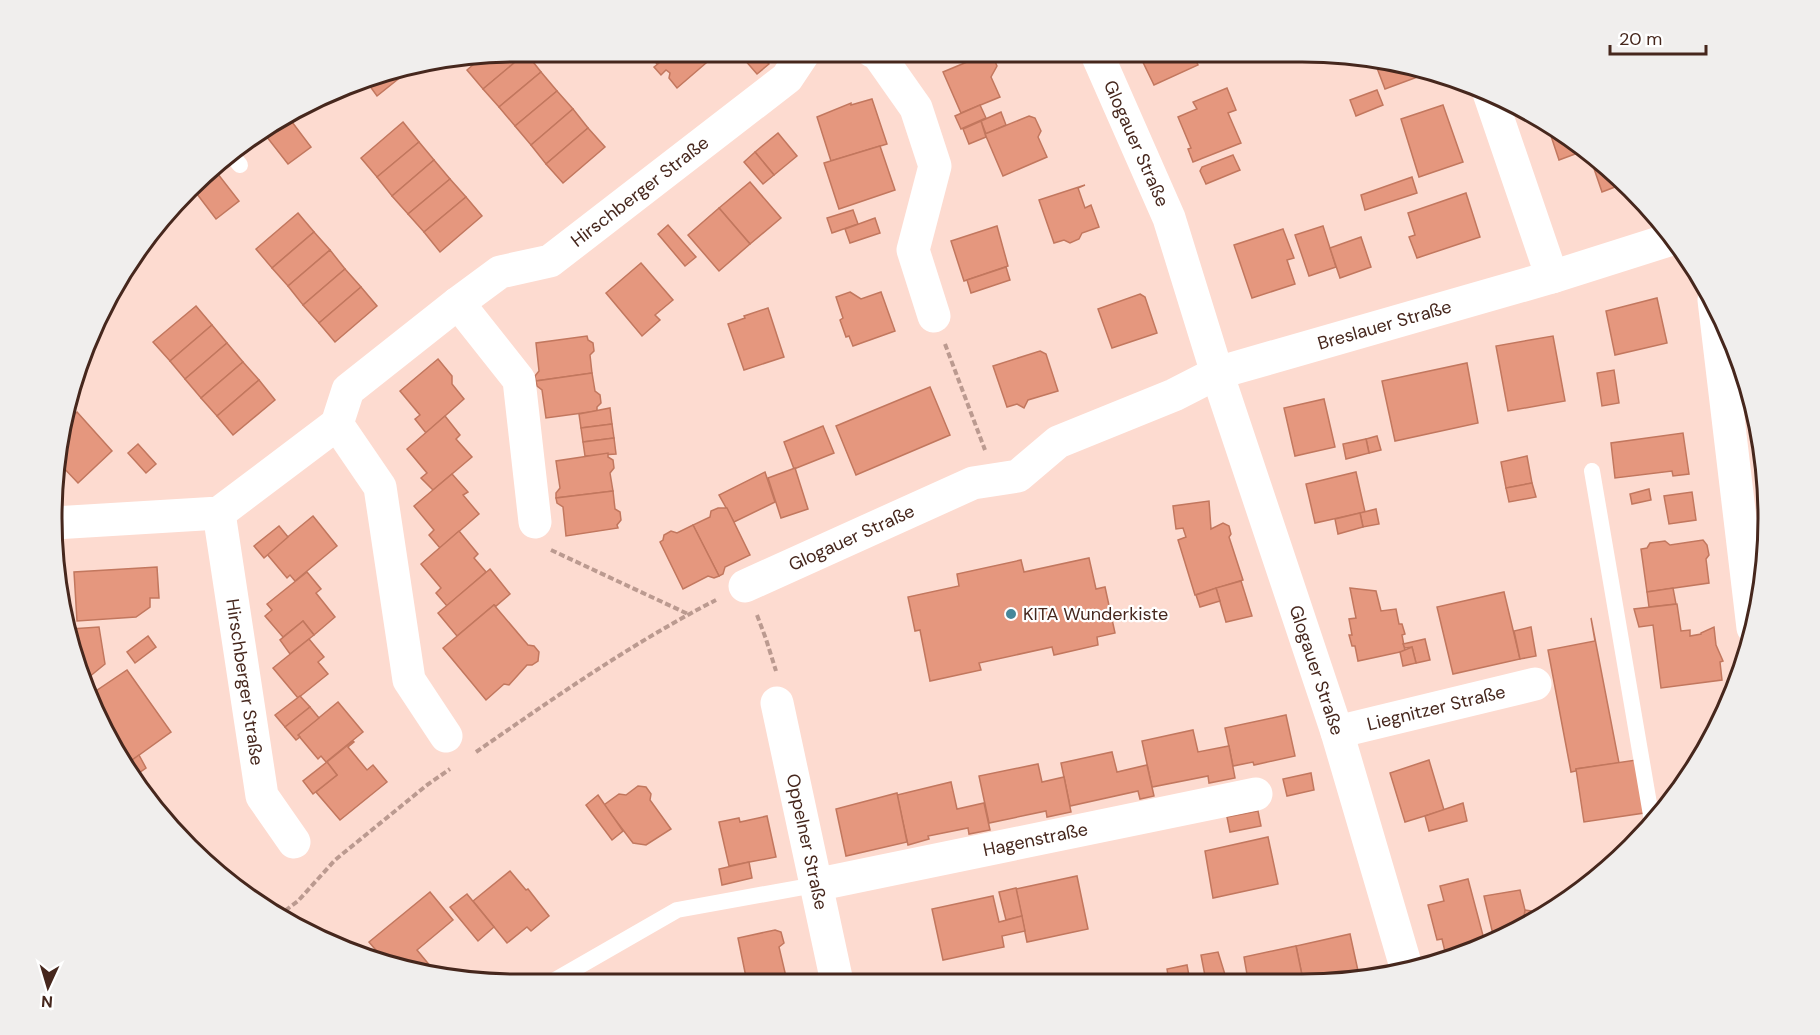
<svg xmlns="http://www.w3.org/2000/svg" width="1820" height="1035" font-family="'DM Sans',sans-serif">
<rect width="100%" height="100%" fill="#fddbd0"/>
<!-- building -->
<g fill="#e5977e" stroke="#c2775e" stroke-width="1.5">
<path d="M518,51h6l2,2 -43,36 -16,-19 15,-13z"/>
<path d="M651,51h23l-16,14 -8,-9z"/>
<path d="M674,51l42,2 4,-2 -43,37 -8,-10 1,-5 -4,-3 -5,5 -7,-8z"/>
<path d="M737,51h21l11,13 -12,10z"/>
<path d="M991,52l6,14 -6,11 9,20 -39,16 -18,-41z"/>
<path d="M1138,52h54l6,13 -44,20z"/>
<path d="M1274,52h26l-22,10z"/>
<path d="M526,53l15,19 -42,35 -16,-18z"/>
<path d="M1374,60l57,12 -46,17z"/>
<path d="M397,71l5,5 -25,20 -13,-18z"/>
<path d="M541,72l16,19 -42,35 -16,-19z"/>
<path d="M1227,88l9,22 -8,3 13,30 -48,19 -5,-13 3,-1 -13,-31 19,-8 -4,-7z"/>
<path d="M1377,90l6,15 -27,11 -6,-16z"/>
<path d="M557,91l16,18 -42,36 -16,-19z"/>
<path d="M872,99l15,45 -56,17 -14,-44 34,-14v2z"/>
<path d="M980,105l6,13 -25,11 -6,-13z"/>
<path d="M1443,105l20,57 -44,15 -18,-58z"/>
<path d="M573,109l15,19 -42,36 -15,-19z"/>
<path d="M1001,112l5,13 -20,9 -5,-13z"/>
<path d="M1029,116l6,2 6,13 -3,6 9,20 -44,19 -18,-42z"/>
<path d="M289,118l22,29 -23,17 -25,-32z"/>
<path d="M981,121l5,16 -17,7 -6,-15z"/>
<path d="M403,122l16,20 -42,35 -16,-19z"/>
<path d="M1555,127l31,22v1l-27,10 -10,-30z"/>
<path d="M588,128l17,19 -42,36 -17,-19z"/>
<path d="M778,133l19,23 -23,19 -19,-23z"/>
<path d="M419,142l15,18 -42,36 -15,-19z"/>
<path d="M880,146l15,44 -56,19 -15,-46z"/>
<path d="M1588,151l22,16 11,11 -8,3 2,6 -13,5z"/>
<path d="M755,152l19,23 -11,9 -19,-22z"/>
<path d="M1233,155l7,15 -34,14 -6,-13 2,-4z"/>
<path d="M434,160l16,19 -42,35 -16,-18z"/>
<path d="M214,169l25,32 -23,18 -22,-29z"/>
<path d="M1412,177l5,16 -52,17 -4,-15z"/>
<path d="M450,179l16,18 -42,35 -16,-18z"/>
<path d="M750,182l31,36 -31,26 -31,-36z"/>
<path d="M1085,185l-7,3 7,20 6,-3 8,22 -17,6 -3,6 -9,4 -6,-3 -10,3 -15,-43z"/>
<path d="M1466,193l14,44 -63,21 -8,-21 6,-2 -7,-22z"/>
<path d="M466,197l16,19 -42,36 -16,-20z"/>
<path d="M719,208l31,36 -31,27 -31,-36z"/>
<path d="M853,210l5,14 -26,9 -5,-15z"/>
<path d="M298,213l16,19 -42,36 -16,-19z"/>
<path d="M875,218l5,15 -30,10 -5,-14z"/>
<path d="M668,225l28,32 -11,9 -27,-32z"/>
<path d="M997,226l11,40 -44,15 -13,-40z"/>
<path d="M1323,226l13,41 -27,9 -14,-41z"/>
<path d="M1283,229l11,29 -7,2 8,24 -43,14 -18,-53z"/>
<path d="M314,232l16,18 -42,36 -16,-18z"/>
<path d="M1361,237l10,30 -31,11 -10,-30z"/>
<path d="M330,250l15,19 -42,36 -15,-19z"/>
<path d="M641,263l32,37 -18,15 5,5 -18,16 -36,-43z"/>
<path d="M1006,267l4,13 -39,13 -4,-13z"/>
<path d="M345,269l16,18 -42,36 -16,-18z"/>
<path d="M361,287l16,19 -42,36 -16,-19z"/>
<path d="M850,292l11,7 20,-7 14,39 -42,15 -4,-10 -3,1 -6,-17 3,-2 -7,-21z"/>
<path d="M1140,294l5,3 12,36 -45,15 -14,-39z"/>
<path d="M1657,298l10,45 -52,12 -9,-44z"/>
<path d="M196,306l16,19 -42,36 -17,-19z"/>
<path d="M768,308l16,49 -40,13 -16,-46 17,-6 -1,-2z"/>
<path d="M212,325l15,18 -42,36 -15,-18z"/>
<path d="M587,336l1,4 5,3 1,8 -4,4 2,18 -56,8 -1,-5 4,-5 -3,-28z"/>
<path d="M1553,336l12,65 -57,10 -12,-65z"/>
<path d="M227,343l16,19 -42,36 -16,-19z"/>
<path d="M1040,351l6,3 12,37 -30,9 -4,8 -7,-4 -10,3 -14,-41z"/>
<path d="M438,359l14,17v8l12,15 -38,34 -11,-14 5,-4 -20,-24z"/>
<path d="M243,362l16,18 -42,36 -16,-18z"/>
<path d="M1467,363l11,60 -83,18 -13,-60z"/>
<path d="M1614,370l5,33 -17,3 -5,-33z"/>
<path d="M592,373l3,18 5,4 1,8 -4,4v4l-51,7 -4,-28 -5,-4 -1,-5z"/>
<path d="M259,380l16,20 -42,35 -16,-19z"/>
<path d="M930,387l20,48 -94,40 -20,-49z"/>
<path d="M1324,399l11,48 -40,9 -11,-48z"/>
<path d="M610,408l2,16 -31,4 -2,-14z"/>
<path d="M77,412l35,39 -34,32 -18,-19 4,-40z"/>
<path d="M445,416l15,19 -4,4 16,18 -39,33 -12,-12 6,-5 -20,-24z"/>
<path d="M612,424l2,14 -31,4 -2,-14z"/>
<path d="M823,426l11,27 -40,16 -10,-27z"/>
<path d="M1683,433l6,41 -16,2 -1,-5 -57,7 -4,-35z"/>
<path d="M1377,436l4,14 -12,3 -3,-14z"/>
<path d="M614,438l2,16 -31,2 -2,-14z"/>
<path d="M1366,439l3,14 -23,6 -3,-15z"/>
<path d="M138,444l18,20 -10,9 -18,-20z"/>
<path d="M608,453v4l5,3 1,8 -4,5 3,18 -57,7v-5l4,-5 -4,-27z"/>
<path d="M1527,456l5,27 -26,5 -5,-26z"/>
<path d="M795,468l13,41 -27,9 -13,-40z"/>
<path d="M765,472l10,30 -41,20 -15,-27z"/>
<path d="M1356,472l9,40 -50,11 -9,-39z"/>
<path d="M452,474l16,18 -5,3 16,19 -39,34 -11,-13 5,-5 -20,-24z"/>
<path d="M1532,483l4,14 -27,5 -3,-14z"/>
<path d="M1649,489l2,11 -19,4 -2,-10z"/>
<path d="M613,491l2,18 5,3 1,8 -4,5 1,3 -52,8 -3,-29 -6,-4 -1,-5z"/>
<path d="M1692,492l4,28 -27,4 -5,-28z"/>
<path d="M1209,501l2,28 12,-6 6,3 2,8 -2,3 14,43 -48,15 -17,-55 8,-3 -3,-9 -7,1 -3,-23z"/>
<path d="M718,508h9l23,47 -25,12 -2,7 -4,2 -26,-51 17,-8 1,-6z"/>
<path d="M1376,509l3,15 -16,3 -3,-14z"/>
<path d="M1360,513l3,14 -25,7 -3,-15z"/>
<path d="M313,516l24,30 -42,35 -5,-6 -3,3 -20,-24z"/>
<path d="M693,525l26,51 -5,2 -6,-2 -25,13 -23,-47 3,-2 1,-5 7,-4 6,2z"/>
<path d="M279,526l9,11 -24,21 -10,-12z"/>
<path d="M459,531l19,23 -4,4 12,14 -39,34 -11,-13 5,-5 -20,-24z"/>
<path d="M1703,540l4,5 2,10 -3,4 3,24 -62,9 -6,-43 6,-1 3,-5 15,-2 5,4z"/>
<path d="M1089,558l7,31 9,-2 10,46 -18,4 1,8 -44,10 -2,-8 -73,16 2,7 -51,11 -10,-51 -5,1 -7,-34 51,-11 -2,-12 64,-14 3,12z"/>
<path d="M157,567l2,31h-9v9l-14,10 -59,4 -3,-49z"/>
<path d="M490,569l20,25 -14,12 -2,-1 -37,31 -19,-23z"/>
<path d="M307,572l14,17 -5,4 19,24 -21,18 -11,-14 -20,16 -18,-21 7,-6 -5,-6z"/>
<path d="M1241,581l11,35 -26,6 -10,-34z"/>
<path d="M1216,588l4,13 -20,6 -4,-12z"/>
<path d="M1350,588l26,3 5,20 15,-2 3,15h3l3,10 -3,1 3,16 -47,10 -3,-15h-3l-3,-11h3l-3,-16 7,-1z"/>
<path d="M1673,588l3,16 -27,3 -2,-15z"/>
<path d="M1504,592l16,67 -67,15 -16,-67z"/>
<path d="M1677,604l4,27 9,-1v6l11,-2v-1l13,-6 2,18 7,16 -3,1 2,18 -61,8 -8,-63 -14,2 -5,-18z"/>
<path d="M494,605l34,40 6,1 5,6 -1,9 -6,4h-5l-18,20 -5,-1 -18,16 -43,-52z"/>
<path d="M1591,618l28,145 -43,6v2l-5,1 -23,-122 47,-9z"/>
<path d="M303,621l11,14 -24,19 -10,-14z"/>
<path d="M99,627l6,37 -22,18 -12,-53z"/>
<path d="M1531,627l5,29 -16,3 -6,-28z"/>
<path d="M148,636l8,11 -21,16 -8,-11z"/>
<path d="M309,639l15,18 -6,5 10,12 -30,24 -25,-30z"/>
<path d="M1425,639l5,21 -14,3 -4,-16 -7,1 -2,-4z"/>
<path d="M1412,647l4,16 -13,3 -3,-14z"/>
<path d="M127,670l44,62 -43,31 -41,-66z"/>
<path d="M300,696l10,11 -25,20 -10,-12z"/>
<path d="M338,702l25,30 -37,30 -5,-6 -3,3 -20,-24z"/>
<path d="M310,707l9,11 -21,17 2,2 -4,3 -11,-13z"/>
<path d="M1286,715l9,41 -41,9 -1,-3 -20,4 -8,-38z"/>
<path d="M1193,730l5,22 31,-6 6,32 -26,5 -1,-7 -56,11 -10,-46z"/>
<path d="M353,741l1,1 -6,5 19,23 6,-5 14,17 -47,38 -24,-28 21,-17 -10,-13z"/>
<path d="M1112,752l5,20 30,-7 7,31 -14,3 -2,-8 -68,15 -9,-43z"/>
<path d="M139,755l7,13 -10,7 -8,-12z"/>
<path d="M1429,760l15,50 -39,12 -15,-49z"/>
<path d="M1636,760l8,53 -60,9 -8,-53z"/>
<path d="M327,762l10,13 -24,19 -10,-13z"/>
<path d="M1038,764l4,18 22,-5 7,35 -24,5 -1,-6 -57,12 -10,-47z"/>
<path d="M1311,773l3,17 -27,6 -4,-17z"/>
<path d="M951,782l6,27 27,-6 6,27 -21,4 -1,-6 -40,8 1,3 -21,6 -11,-50z"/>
<path d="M638,786l8,1 5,7 -1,6 21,29 -25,16 -13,-2 -29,-38 15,-11 7,1z"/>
<path d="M897,793l10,49 -61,14 -10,-47z"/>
<path d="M598,795l25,36 -11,9 -26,-35z"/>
<path d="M1463,803l4,18 -38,10 -4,-15z"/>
<path d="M1258,811l3,15 -31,6 -3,-15z"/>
<path d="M767,816l9,41 -47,9 -10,-44 20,-4 1,4z"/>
<path d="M1268,837l10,47 -65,14 -8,-47z"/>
<path d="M749,862l3,16 -30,7 -3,-16z"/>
<path d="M510,871l16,19 2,-1 21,27 -18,15 -4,-4 -20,16 -34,-42z"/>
<path d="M1077,876l11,53 -61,13 -11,-53z"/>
<path d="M1468,879l17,64 -38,17 -5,-21 -5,1 -9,-35 16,-4 -4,-15z"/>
<path d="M1016,888l6,28 -16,4 -7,-28z"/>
<path d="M1520,890l5,20 -2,15 -29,14 -10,-43z"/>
<path d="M430,892l23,28 -36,30 19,23 -49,-10 -18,-21z"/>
<path d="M467,894l27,33 -16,14 -28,-34z"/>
<path d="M993,896l6,26 23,-6 3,15 -23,5 2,11 -61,13 -11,-51z"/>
<path d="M1525,910l20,3v1l-22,11z"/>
<path d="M775,930l6,2 3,11 -5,4 8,34 -40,1 -9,-44z"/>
<path d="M1350,934l10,46h-57l-7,-34z"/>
<path d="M1296,946l7,34h-55l-4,-23z"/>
<path d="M1218,952l9,29h-21l-5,-26z"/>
<path d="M1187,965l3,16h-21l-2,-12z"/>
</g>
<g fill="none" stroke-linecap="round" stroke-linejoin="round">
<!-- path -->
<g stroke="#bb9a90" stroke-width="4" stroke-dasharray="6 3" stroke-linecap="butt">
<path d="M945,344l40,106"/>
<path d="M551,550l137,64"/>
<path d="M757,615l9,24 10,32"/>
<path d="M476,752c78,-54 156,-109 240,-152"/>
<path d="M278,916l20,-15 37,-41 92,-75 23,-16"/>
</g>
<!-- lane -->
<g stroke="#fff" stroke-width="16">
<path d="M229,152l11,13"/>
<path d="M1592,471l60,350"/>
<path d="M550,983l127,-73 138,-25"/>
</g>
<!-- street -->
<g stroke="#fff" stroke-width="33">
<path d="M872,51l6,3 38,54 19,58 -22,84 21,66"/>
<path id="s1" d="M1096,52l73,166 48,155 120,359 70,238"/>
<path d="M1489,93l63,184"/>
<path d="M1714,300l39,328"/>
<path d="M458,303l61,77 16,142"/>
<path d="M337,424l43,63 29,193 37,56"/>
<path id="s2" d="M219,513l43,283 32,46"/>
<path id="s3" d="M54,523l165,-10 118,-89 11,-34 110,-87 42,-31 50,-11 237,-183 18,-27"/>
<path id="s4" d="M745,586l228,-103 45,-7 40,-34 116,-47 43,-22 335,-96 123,-39"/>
<path id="s5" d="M777,703l60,279"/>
<path id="s6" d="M1337,732l198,-48"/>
<path id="s7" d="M815,885l441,-91"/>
</g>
</g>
<!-- markers -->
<circle fill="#46879a" stroke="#fff" stroke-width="2" cx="1011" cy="614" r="6"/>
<g text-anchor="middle" stroke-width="4.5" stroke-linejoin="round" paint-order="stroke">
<!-- street labels -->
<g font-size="18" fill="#46271d" stroke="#fff">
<text dy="6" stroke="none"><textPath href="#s1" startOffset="100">Glogauer Straße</textPath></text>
<text dy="6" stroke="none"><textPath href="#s3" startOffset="706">Hirschberger Straße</textPath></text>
<text dy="6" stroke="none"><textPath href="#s4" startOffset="696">Breslauer Straße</textPath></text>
<text dy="6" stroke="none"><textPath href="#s4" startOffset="117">Glogauer Straße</textPath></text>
<text dy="6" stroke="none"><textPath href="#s1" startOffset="657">Glogauer Straße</textPath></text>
<text dy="6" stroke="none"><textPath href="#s2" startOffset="171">Hirschberger Straße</textPath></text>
<text dy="6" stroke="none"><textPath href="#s6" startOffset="102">Liegnitzer Straße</textPath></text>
<text dy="6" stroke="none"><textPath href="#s7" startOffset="225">Hagenstraße</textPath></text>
<text dy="6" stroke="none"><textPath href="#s5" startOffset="142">Oppelner Straße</textPath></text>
</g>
<!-- poi labels -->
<g font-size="18" fill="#46271d" stroke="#fff" text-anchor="start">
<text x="1023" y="620">KITA Wunderkiste</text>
</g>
</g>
<!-- crop -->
<path d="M0 0H1820V1035H0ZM518 62H1302A456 456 0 0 1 1758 518V518A456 456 0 0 1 1302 974H518A456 456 0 0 1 62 518V518A456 456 0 0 1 518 62Z" fill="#f0eeed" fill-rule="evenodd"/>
<path fill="none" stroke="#46271d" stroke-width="3" d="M518 62H1302A456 456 0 0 1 1758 518V518A456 456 0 0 1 1302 974H518A456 456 0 0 1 62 518V518A456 456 0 0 1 518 62Z"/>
<!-- north arrow -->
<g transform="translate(48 987) rotate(184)" stroke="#ffffff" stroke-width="4.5" paint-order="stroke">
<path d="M0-4.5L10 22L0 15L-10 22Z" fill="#46271d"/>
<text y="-9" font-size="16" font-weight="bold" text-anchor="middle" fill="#46271d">N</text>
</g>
<!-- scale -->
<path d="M1610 45v9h96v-9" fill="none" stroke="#46271d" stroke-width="3"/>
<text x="1619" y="45" font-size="18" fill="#46271d" stroke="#ffffff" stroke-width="4.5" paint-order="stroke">20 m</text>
</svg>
